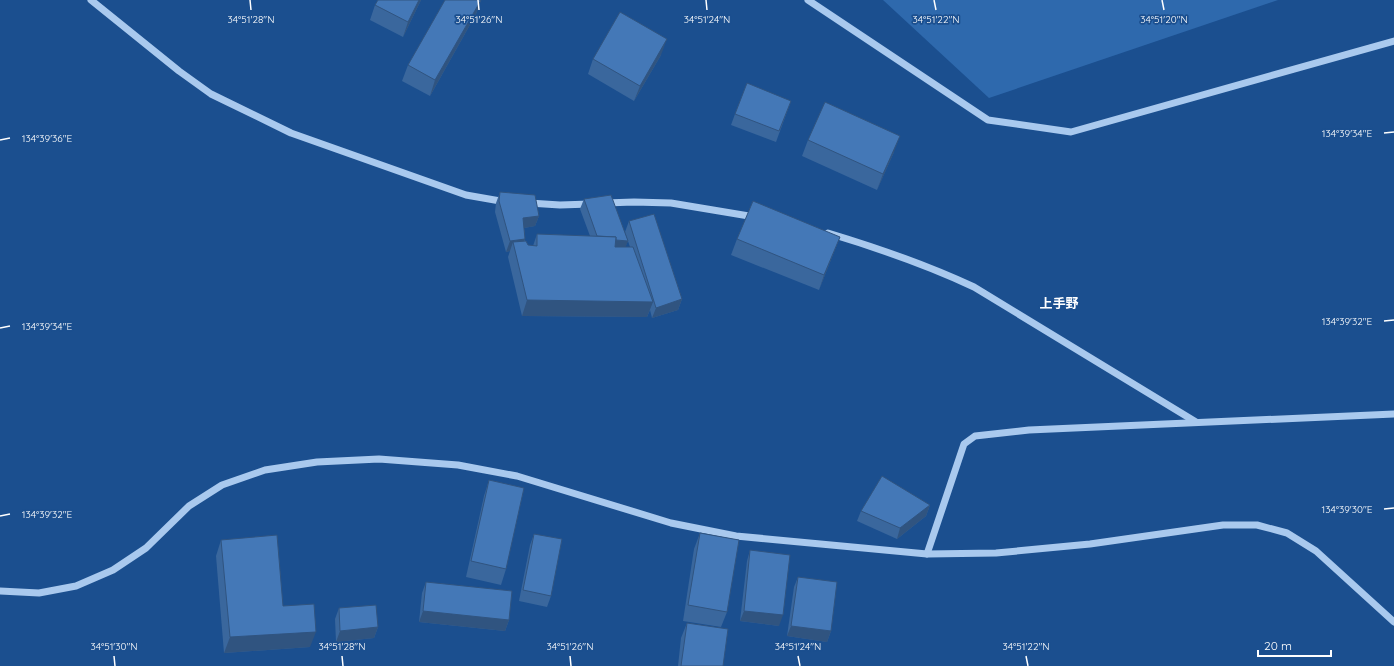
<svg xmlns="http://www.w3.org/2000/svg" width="1394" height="666" font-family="Quicksand,'Noto Sans JP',sans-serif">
<rect width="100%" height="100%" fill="#1b4f8f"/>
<!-- green -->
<path fill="#2e69ad" d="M883,0h395l-289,98z"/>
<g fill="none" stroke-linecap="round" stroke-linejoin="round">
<!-- minor -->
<g stroke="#a9c9ee" stroke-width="7">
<path d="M91,0l88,71 32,23 80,39 175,62 40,7"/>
<path d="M808,0l180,120 83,12 323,-91"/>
<path d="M529,203l31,2 30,-1"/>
<path d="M605,203l29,-1 37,1 84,14"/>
<path d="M828,233c50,15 99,32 146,54l222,135"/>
<path d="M927,554l37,-110 11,-8 54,-6 365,-16"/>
<path d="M0,591l39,2 37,-7 37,-16 33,-22 43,-42 33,-21 43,-15 52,-8 62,-3 79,6 59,11 154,47 65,13 191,18 69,-1 94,-9 133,-19h34l30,8 29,18 78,71"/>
</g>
</g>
<!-- wall -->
<g fill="#3a679d">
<path d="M378,0h43l-18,37 -33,-17 5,-15z"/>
<path d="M481,0l-5,14 -46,82 -28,-15 6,-16z"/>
<path d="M661,55l-27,46 -46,-27 5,-15z"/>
<path d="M791,101l-15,41 -45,-17 4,-11z"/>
<path d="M808,140l86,12 -17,38 -75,-34z"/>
<path d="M500,192l39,24 -4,10 -11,2 1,11v2l3,4 5,1 4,-12 53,2 -10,-27 4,-10 44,42 -3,6h5l-5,-15 4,-11 53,78 -4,11 -26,8 -2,-8 -3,7 -125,-1 -14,-59 2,-6 -4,1 -11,-40 1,-9z"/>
<path d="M840,237l-21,53 -88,-35 6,-16z"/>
<path d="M489,480l17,89 -5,16 -35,-8 18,-81z"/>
<path d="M930,505l-4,11 -29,23 -40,-18 4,-10z"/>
<path d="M700,533l27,79 -6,15 -38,-6 11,-72z"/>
<path d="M534,534l17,62 -4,11 -28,-6 11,-56z"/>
<path d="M221,540l62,66 27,41 -86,6 -8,-97z"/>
<path d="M750,550l29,76 -39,-5 7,-60z"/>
<path d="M798,577l33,54 -4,11 -40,-6 7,-49z"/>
<path d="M426,582l83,38 -4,11 -86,-9 3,-29z"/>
<path d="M339,608l39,19 -4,11 -38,4 -1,-23z"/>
<path d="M687,623l36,43h-45l3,-28z"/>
</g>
<!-- shaded-wall -->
<g fill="#305480">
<path d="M419,0h2l-18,37 5,-15z"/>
<path d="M481,0l-5,14 -46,82 5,-16z"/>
<path d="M667,39l-6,16 -27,46 6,-15z"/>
<path d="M900,136l-6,16 -17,38 6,-16z"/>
<path d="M539,216l-4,10 -16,3 4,-11z"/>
<path d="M840,237l-6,15 -15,38 5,-15z"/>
<path d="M525,239l-4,11 -8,-8 -3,9 -4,1 4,-11z"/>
<path d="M598,239l30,2 -4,10z"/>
<path d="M682,299l-4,11 -26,8 4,-10z"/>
<path d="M527,300l126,2 -6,15 -125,-1z"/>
<path d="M930,505l-4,11 -29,23 3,-11z"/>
<path d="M423,611l86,9 -4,11 -86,-9z"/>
<path d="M744,611l39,4 -4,11 -39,-5z"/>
<path d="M791,626l40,5 -4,11 -40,-6z"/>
<path d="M378,627l-4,11 -38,4 4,-11z"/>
<path d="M316,632l-6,15 -86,6 6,-16z"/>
</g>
<!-- building -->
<g fill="#4478b7" stroke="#305480">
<path d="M378,0h41l-11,22 -33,-17z"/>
<path d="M445,0h36l-46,80 -27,-15z"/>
<path d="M620,12l47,27 -27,47 -47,-27z"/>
<path d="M747,83l44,18 -12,30 -44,-17z"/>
<path d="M825,102l75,34 -17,38 -75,-34z"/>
<path d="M500,192l35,3 4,21 -16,2 2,21 -15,2 -11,-40z"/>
<path d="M611,195l17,46 -12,-1v-3l-19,-1 -13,-37z"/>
<path d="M753,201l87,36 -16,38 -87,-36z"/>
<path d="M654,214l28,85 -26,9 -27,-87z"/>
<path d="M537,234l79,3 -1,10h18l20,55 -126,-2 -14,-58 13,-1 2,4 9,1z"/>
<path d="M882,476l48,29 -30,23 -39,-17z"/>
<path d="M489,480l35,8 -18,81 -35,-8z"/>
<path d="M700,533l39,7 -12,72 -39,-7z"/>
<path d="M534,534l28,5 -11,57 -28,-6z"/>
<path d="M277,535l6,71 31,-2 2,28 -86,5 -9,-97z"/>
<path d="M750,550l40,5 -7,60 -39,-4z"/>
<path d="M798,577l39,5 -6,49 -40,-5z"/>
<path d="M426,582l86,9 -3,29 -86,-9z"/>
<path d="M376,605l2,22 -38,4 -1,-23z"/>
<path d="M687,623l41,6 -5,37h-42z"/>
</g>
<!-- ticks -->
<path fill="none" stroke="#fff" stroke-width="1.5" d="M250,0l1,10M478,0l1,10M706,0l1,10M934,0l2,10M1162,0l2,10M1384,133l10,-1M0,140l10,-2M1384,321l10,-1M0,328l10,-2M1384,509l10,-1M0,516l10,-2M114,656l1,10M342,656l1,10M570,656l1,10M798,656l2,10M1026,656l2,10"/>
<g text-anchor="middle" stroke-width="3.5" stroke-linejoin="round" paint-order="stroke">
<!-- quarter labels -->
<g font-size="13" font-weight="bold" fill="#fff" stroke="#1b4f8f">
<text x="1059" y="308">上手野</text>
</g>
</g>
<g font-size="10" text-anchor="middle" fill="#fff" stroke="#1b4f8f" stroke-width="3.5" stroke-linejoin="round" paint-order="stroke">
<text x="251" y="23">34°51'28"N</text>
<text x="479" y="23">34°51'26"N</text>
<text x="707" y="23">34°51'24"N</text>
<text x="936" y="23">34°51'22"N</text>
<text x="1164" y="23">34°51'20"N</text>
<text x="1347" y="137">134°39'34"E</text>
<text x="47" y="142">134°39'36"E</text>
<text x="1347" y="325">134°39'32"E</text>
<text x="47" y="330">134°39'34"E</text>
<text x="1347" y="513">134°39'30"E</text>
<text x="47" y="518">134°39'32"E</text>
<text x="114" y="650">34°51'30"N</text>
<text x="342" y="650">34°51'28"N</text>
<text x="570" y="650">34°51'26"N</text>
<text x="798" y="650">34°51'24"N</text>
<text x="1026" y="650">34°51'22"N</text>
</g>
<!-- scale -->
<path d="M1258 650v6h73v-6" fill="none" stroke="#ffffff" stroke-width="2"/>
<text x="1264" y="650" font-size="12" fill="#ffffff" stroke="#1b4f8f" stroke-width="3" paint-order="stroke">20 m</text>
</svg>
